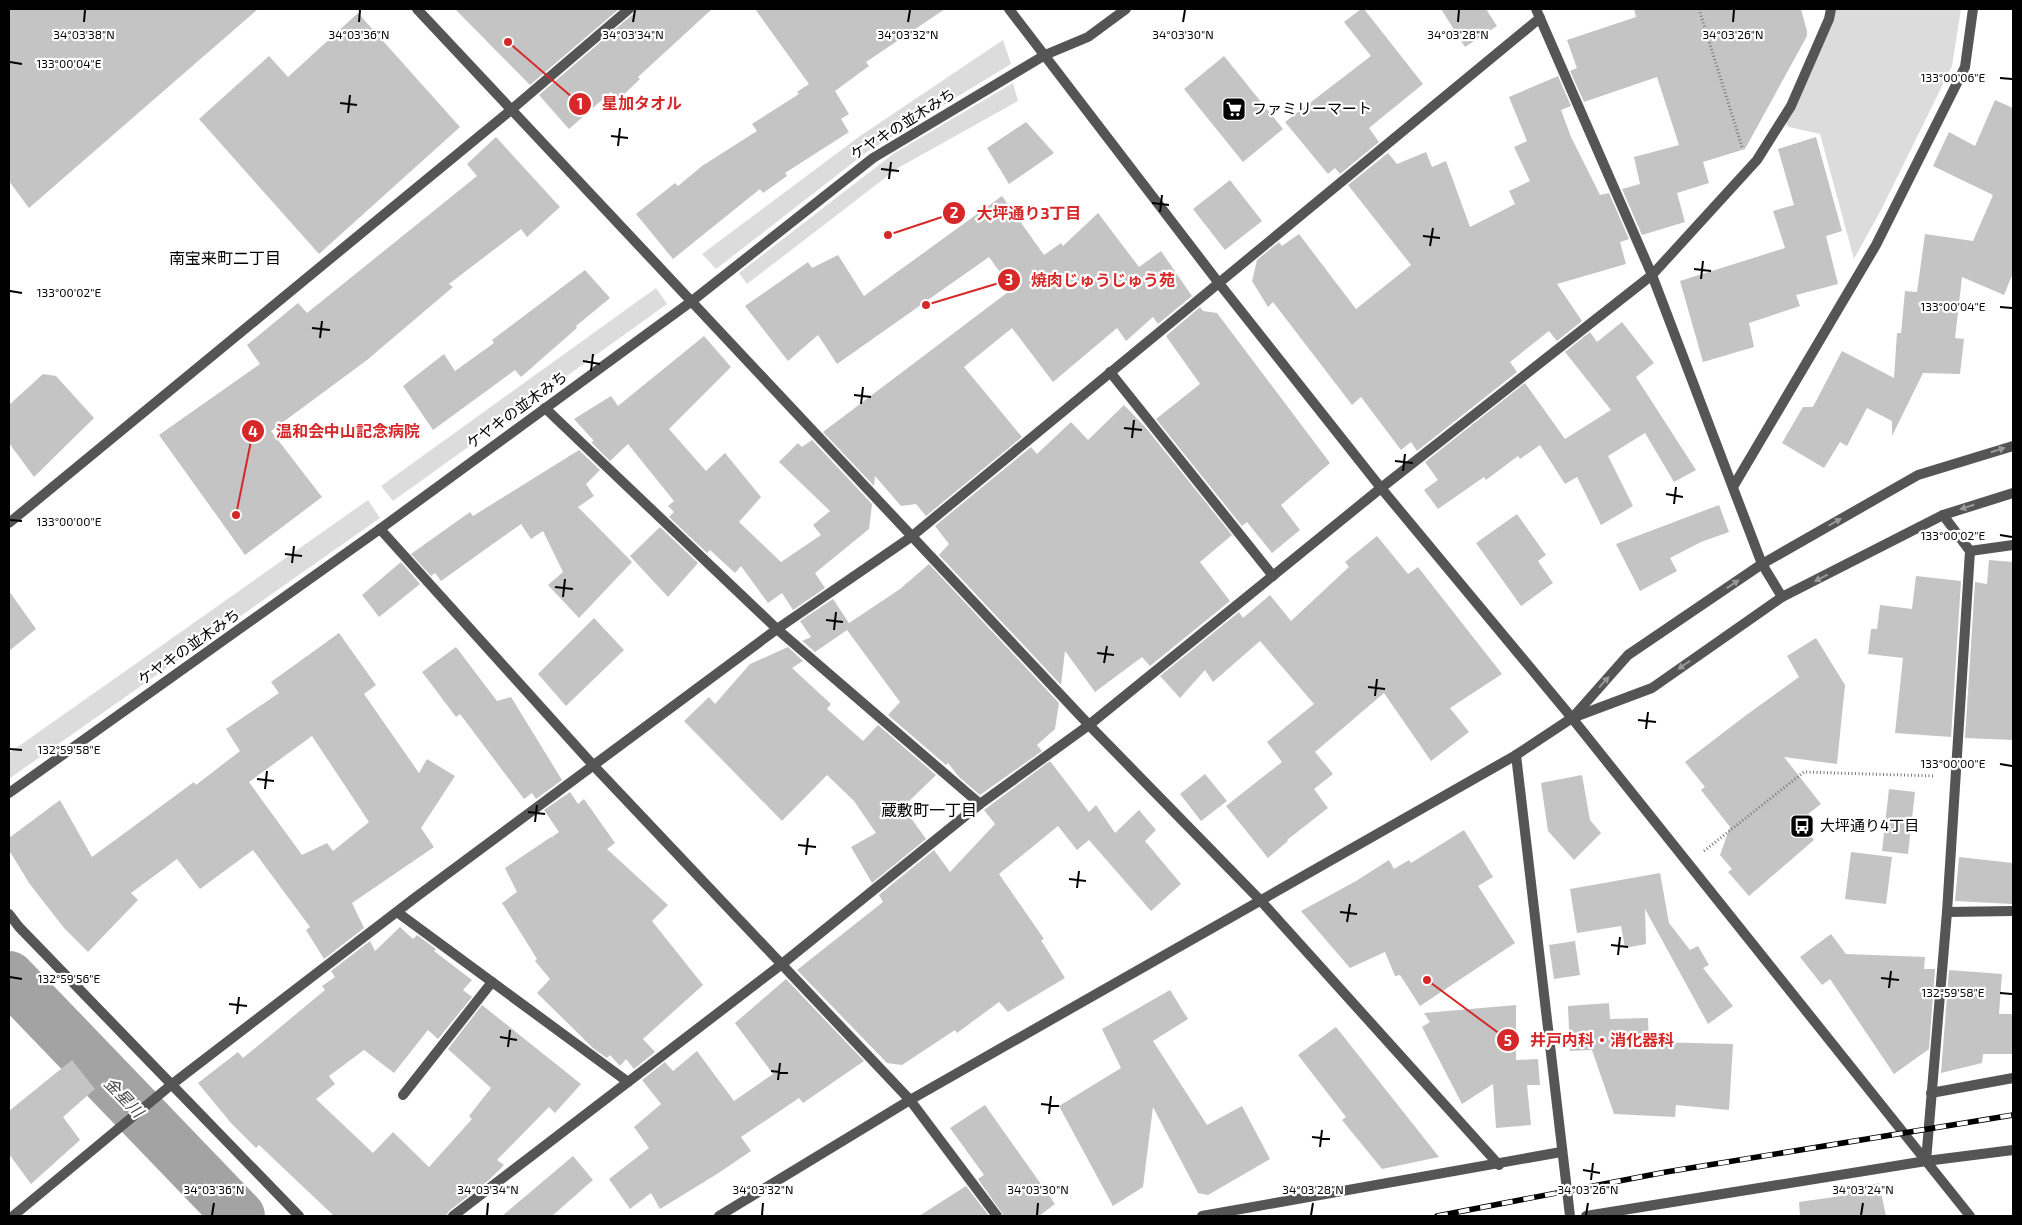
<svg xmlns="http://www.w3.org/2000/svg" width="2022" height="1225" font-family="'Exo 2','Noto Sans JP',sans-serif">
<rect width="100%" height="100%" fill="#fff"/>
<!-- green -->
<g fill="#dcdcdc">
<path d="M1836,9h125l-9,57 -71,144 -27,49 -34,-125 -31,-7 -4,-4z"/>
<path d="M1003,40l8,24 -143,87 -152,118 -14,-15 158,-118z"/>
<path d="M1013,83l5,18 -120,67 -151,116 -8,-11 154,-119z"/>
<path d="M656,288l11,16 -274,197 -12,-15z"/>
<path d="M368,500l12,18 -370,260 -1,-25z"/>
</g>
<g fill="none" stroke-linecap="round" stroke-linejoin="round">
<!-- river -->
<path stroke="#a3a3a3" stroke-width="52" d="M9,977l230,239"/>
</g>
<!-- building -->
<g fill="#c4c4c4" fill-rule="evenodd">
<path d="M9,9h249l-229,199 -20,-27z"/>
<path d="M455,9h164l-89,76z"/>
<path d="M636,9h76l-74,68 2,2 -22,21 -7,-8 -42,37 -30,-34 94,-81z"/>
<path d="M755,9h190l-79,53 3,4 -34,25 14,23 -8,5 8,13 -64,41 2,3 -24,17 -3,-4 -87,70 -37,-45 39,-31 3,3 24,-20 55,-35 -5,-7 47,-30 -2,-2 12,-8z"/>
<path d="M1361,9h3l59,75 -54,44 10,14 -39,32 -5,-6 -7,6 -43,-52 86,-66 -27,-34z"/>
<path d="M1441,9h45l11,17 -32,21z"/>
<path d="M1634,9h167l6,22v5l-62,113 -42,13 6,21 -32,10 8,29 -43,13 -20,-46 18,-5 -6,-27 45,-12 -22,-68 -73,25 -14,-31 7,-3 -10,-28 69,-23z"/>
<path d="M358,13l102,114 -141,127 -120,-135 70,-63 19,21z"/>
<path d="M1224,56l59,73 -40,33 -59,-73z"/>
<path d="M1558,76l13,30 -10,4 10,27 29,58 9,-2 20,46 -9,3 6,22 -69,20 25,37 -25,20 -8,-10 -39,31 7,10 -100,79 -6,-9 -10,8 -40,-53 -9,8 -79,-103 -5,5 -16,-26 5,-21 22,-18 3,4 17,-12 57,75 55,-44 -63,-80 40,-32 9,11 29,-12 6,15 14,-6 24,66 45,-23 -6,-13 21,-10 -16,-34 13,-6 -18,-44z"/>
<path d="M1995,100l18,8v165l-9,22 -42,-18 -7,61 9,1 -4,35 -37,-1 -31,63v-15l-25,-13 -20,38 -7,-4 -16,26 -42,-25 21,-36h10l29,-56 52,27 3,-45h4l4,-42 12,1 8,-58 48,7 20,-46 -60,-29 16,-34 26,14z"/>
<path d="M1026,122l28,31 -45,31 -22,-36z"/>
<path d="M496,137l64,70 -33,30 -6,-8 -72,55 4,3 -86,73 -96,71 51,66 -77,58 -86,-120 101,-71 -13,-19 51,-42 9,10 170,-137 -10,-12z"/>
<path d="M1816,137l26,94 -16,5 12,48 -42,11 4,11 -51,17 5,24 -51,15 -23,-81 105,-33 -12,-37 21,-6 -16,-56z"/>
<path d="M1230,180l32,41 -37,29 -32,-41z"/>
<path d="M1002,196l42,59 17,-12 2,3 35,-33 41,54 22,-16 31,45 -34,28 -5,-7 -27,24 -9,-13 -64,54 -41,-54 -48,39 58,70 -96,79 -10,-12 -15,2 -26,-30 -1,10 -51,-54 189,-143 -23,-32 -152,107 -19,-29 -30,26 -43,-55 63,-44 4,6 26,-13 26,41z"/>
<path d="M585,270l25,28 -34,28 1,2 -56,49 -6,-7 -82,60 -30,-44 41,-32 11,17 39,-28 -2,-3z"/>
<path d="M1200,307l3,4 14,2 113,150 -49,42 19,25 -28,23 -25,-31 -5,4 -86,-107 44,-35 -34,-48z"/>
<path d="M1622,322l32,41 -18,14 60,93 -22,12 -29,-49 -37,23 25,50 -32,19 -24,-48 -12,7 -25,-39 -20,14 -2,-3 -32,24 -2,-3 -46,32 -14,-19 14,-10 -13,-18 100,-79 40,56 46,-29 -46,-58 25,-20 7,10z"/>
<path d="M704,336l27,31 -62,62 37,42 19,-18 36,44 -22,25 42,40 40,-27 -8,-10 17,-14 -51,-49 19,-19 4,4 10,-7 60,64 -3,25 -54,44 10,15 -32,22 -11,-17 -14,10 -27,-37 -6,7 -25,-23 -3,3 -38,-36 5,-5 -6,-6 6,-5 -46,-57 -18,17 -19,-19 3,-1 -20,-22 37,-23 7,10z"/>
<path d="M43,374l13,2 38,42 -60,59 -25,-34v-38z"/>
<path d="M1124,405l22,23 86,107 -32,27 30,39 -80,65 -8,-9 -47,35 -30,-41 -4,34 -122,-130 10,-11 -14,-18 96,-79 6,7 34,-32 17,18z"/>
<path d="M579,450l21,20 -14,14 8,12 -16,11 54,55 -53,56 -31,-33 15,-13 -20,-41 -12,8 -10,-15 -80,57 -6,-8 -4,3 -20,-22 59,-42 3,4z"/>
<path d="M1719,505l10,27 -28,10 -31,16 7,13 -37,20 -24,-47z"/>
<path d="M1517,514l29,41 -8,6 15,22 -32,23 -45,-63z"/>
<path d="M660,527l38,36 -30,34 -38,-41z"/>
<path d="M1377,536l31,38 10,-7 84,107 -52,34 19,24 -38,29 -47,-68 -69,59 18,22 -19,15 14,19 -41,32 1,1 -20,17 -42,-52 56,-44 -15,-20 47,-38 -54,-63 -47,41 -8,-12 -25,28 -20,-22 79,-64 4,6 27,-23 21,26 58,-54 -4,-5z"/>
<path d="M1989,560l24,2v178l-48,-2 10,-156 12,2z"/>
<path d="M401,562l19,22 -41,33 -17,-22z"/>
<path d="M929,564l130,139 -4,26 -18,16 5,6 -62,44 -21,-18 -11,-14 -2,2 -58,-50 12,-13 -53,-72 -32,22 -13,-11 9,-4 -11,-16 33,-22 16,24 51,-34z"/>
<path d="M1916,576l45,5 -10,156 -56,-4 8,-75 -35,-4 3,-25h6l3,-24 32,4z"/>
<path d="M9,591l27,38 -27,22z"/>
<path d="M594,618l30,32 -58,56 -28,-32z"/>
<path d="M339,633l37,52 -12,9 55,79 8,-14 28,17 -34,52 13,19 -82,56 12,25 -40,31 -18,-29 4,-3 -57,-77 -53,39 -23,-30 -46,34 7,7 -50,52 -24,-24 -35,-45 -20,-33v-12l51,-38 32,57 102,-75 2,3 44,-34 -14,-22 53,-36 -8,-11zM312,736l57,86 -36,29 -6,-8 -25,12 -53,-73z"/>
<path d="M1816,638l29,47 -8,79 -53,-7 37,47 -22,17 15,19 -65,56 -21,-24 4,-3 -12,-14 10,-28 -29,-37 4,-3 -20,-25 60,-46 54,-39 -12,-21z"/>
<path d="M456,647l41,54 14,-4 51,83 -26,19 -4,-6 -8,6 -64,-85 -4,3 -34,-45z"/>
<path d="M788,647l15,14 -11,7 39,36 -4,5 36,32 15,-16 58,50 -33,32 23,32 -54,44 -21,-36 25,-14 -22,-32 -27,-26 -45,46 -98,-100 25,-24 6,7 35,-40z"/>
<path d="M1050,761l39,51 7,-7 19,28 24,-23 17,20 -11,11 36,43 -30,27 -62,-71 -12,10 -19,-24 -59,48 45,65 -3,1 24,38 -57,34 -9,-10 -42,31 -2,-3 -53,35 -15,-2 -90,-93 86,-68 -4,-7 55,-45 16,22 45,-48 -11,-14z"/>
<path d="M1205,774l22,27 -26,20 -21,-27z"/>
<path d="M1582,775l8,45 11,13 -27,27 -26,-29 -7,-48z"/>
<path d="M1889,789l26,3 -7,62 -26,-3z"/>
<path d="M570,792l8,12 6,-5 31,44 -8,6 61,56 -16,16 51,64 -60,54 12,13 -21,17 -8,-10 -6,7 -10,-11 -3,3 -13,-9 -57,-56 13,-14 -15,-18 2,-2 -35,-56 15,-11 -12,-24 46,-31 3,2 -2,-2 7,-5 -15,-22z"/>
<path d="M1464,830l29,47 -15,9 37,57 -95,63 -20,-31 -5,1 -10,-24 -35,16 -49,-57 55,-30 33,-21 5,9 15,-9 2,3z"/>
<path d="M1851,852l41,5 -6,47 -41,-5z"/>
<path d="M1959,857l54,6 -1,41 -57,-3z"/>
<path d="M1660,873l9,50 21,27 8,-4 11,19 -6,3 30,38 -25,18 -63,-115 1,35 -21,4 -4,-22 -44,7 -7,-44z"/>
<path d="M400,927l13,12 4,-4 19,14 -2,2 38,29 -9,10 9,7 -34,42 -10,-9 -34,43 -30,-23 -35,26 6,8 -19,15 57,54 20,-21 36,35 43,-48 -3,-3 22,-28 -43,-39 34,-44 99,79 -26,29 -6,-6 -52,53 7,5 -15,15 -40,31 -3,5h-112l-75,-71 -3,3 -25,-25 -33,-40 40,-31 5,6 82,-68 -3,-4 13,-9 -4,-6 39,-30 5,10z"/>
<path d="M1831,934l15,20 79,3 -1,12h11l-6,80 -35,25 -64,-95 -8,6 -22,-28z"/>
<path d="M1575,941l5,34 -26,4 -5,-34z"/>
<path d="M1949,970l53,4 -3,40h14v40h-30l-1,9 -41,10z"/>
<path d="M786,979l78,82 -61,42 -4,-5 -58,39 10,14 -34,23 -57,35 -9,-16 -21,16 -21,-30 40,-31 -15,-21 27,-23 -19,-24 23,-18 8,9 24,-20 37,50 39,-27 -38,-51z"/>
<path d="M1170,990l18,29 -35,22 54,84 35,-19 28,53 -62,36 -10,-2 -45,-86 -10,80 -30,19 -54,-100 62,-38 -19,-39z"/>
<path d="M1609,1003l1,16 38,-1 1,28 5,-4 79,2 -4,66 -53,-5 -1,12 -61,-3 -22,-64 -22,1 -2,-45z"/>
<path d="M1516,1005v55l22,-1 2,26h-13l4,40 -35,3 -3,-44 -31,20 -40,-77 8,-5 -6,-9z"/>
<path d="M1336,1027l103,130 -57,12 -40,-49 4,-3 -48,-62z"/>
<path d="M72,1060l23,29 -32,28 17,23 -49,44 -22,-30v-43z"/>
<path d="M985,1105l70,99 -16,12h-35l-26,-37 6,-4 -34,-47z"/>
<path d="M573,1156l20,24 -41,36h-50z"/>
<path d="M1879,1183l7,33h-86l-1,-14 49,-7 -1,-5z"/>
<path d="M966,1186l23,30h-70z"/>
</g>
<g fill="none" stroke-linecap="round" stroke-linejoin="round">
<!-- path -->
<g stroke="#777" stroke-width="3" stroke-dasharray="1 2.5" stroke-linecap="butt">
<path d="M1699,9l43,138"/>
<path d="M1704,851l100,-79 131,4"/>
</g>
<!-- minor -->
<g stroke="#555" stroke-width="10">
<path d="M417,9l672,716 171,175 239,265"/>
<path d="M1536,9l116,266 110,289 20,33"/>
<path d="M1110,372l163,204"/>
<path d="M545,408l232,221 203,175"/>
<path d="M1733,487l143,-242 89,-178 8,-58"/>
<path d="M9,523l502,-413 118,-101"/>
<path d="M380,529l213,236 317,335 87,116"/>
<path d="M1970,551l43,-6"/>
<path d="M1516,755l54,461"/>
<path d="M397,912l231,170"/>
<path d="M1947,912l66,-1"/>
<path d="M9,914l10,13 280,289"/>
<path d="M1931,1093l82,-15"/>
<path d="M403,1095l89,-113"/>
<path d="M1926,1161l21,-249 23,-361 -27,-36"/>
<path d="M13,1216l158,-131 245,-188 361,-268 134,-92 629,-519"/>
<path d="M453,1216l329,-252 198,-160 109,-79 292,-237 271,-213 105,-115 34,-54 38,-87 2,-10"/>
<path d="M1202,1216l359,-64"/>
<path d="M1586,1216l340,-55 87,-11"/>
</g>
<!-- tertiary -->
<g stroke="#555" stroke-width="10">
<path d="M1009,9l209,273 163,206 191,230 398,498"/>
<path d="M1574,716l54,-61 134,-91 156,-89 95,-29"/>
<path d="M9,793l371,-264 312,-228 181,-143 172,-103 43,-18 38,-28"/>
<path d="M719,1216l191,-116 606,-345 56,-37 80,-30 130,-91 161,-82 70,-22"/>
</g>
<!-- rail casing -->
<g stroke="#000" stroke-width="5.5">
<path id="rail" d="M1437,1216l229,-44 347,-57"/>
</g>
<!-- rail -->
<use href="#rail" stroke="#fff" stroke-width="4" stroke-dasharray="11" stroke-linecap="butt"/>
</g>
<!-- one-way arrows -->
<defs><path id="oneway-solid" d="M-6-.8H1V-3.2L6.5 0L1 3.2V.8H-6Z" transform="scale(1.25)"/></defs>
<g fill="#999">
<use href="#oneway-solid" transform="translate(1998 450) rotate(-17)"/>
<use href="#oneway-solid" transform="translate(1967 507) rotate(163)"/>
<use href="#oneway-solid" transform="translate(1835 522) rotate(-30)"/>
<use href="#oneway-solid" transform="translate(1821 578) rotate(153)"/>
<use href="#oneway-solid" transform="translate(1733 584) rotate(-34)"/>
<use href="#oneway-solid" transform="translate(1684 665) rotate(145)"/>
<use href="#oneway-solid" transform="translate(1604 682) rotate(-48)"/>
</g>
<!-- ticks -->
<path fill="none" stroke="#000" stroke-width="2" d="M84,22l1,-12M359,22l1,-12M633,22l2,-12M908,22l2,-12M1183,22l2,-12M1458,22l1,-12M1733,22l1,-12M10,62l12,2M2000,78l12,1M340,103l17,2M348,113l2,-18M611,136l17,2M618,146l2,-18M881,169l18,2M889,179l2,-17M1152,203l17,2M1160,212l2,-17M1423,236l17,2M1430,246l3,-18M1694,269l17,2M1701,279l2,-18M10,291l12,2M2000,307l12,1M312,328l18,2M320,338l2,-17M583,361l17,3M591,371l2,-17M854,395l17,2M861,404l2,-17M1124,428l18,2M1132,438l2,-18M1395,461l18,2M1403,471l2,-17M1666,494l17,3M1674,504l2,-17M10,520l12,1M2000,535l12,2M285,554l17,2M292,563l2,-17M555,587l18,2M563,597l2,-18M826,620l17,2M834,630l2,-18M1097,653l17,2M1104,663l3,-17M1368,687l17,2M1375,696l2,-17M1638,720l18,2M1646,729l2,-17M10,749l12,1M2000,764l12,2M257,779l17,2M265,789l2,-18M528,812l17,2M535,822l2,-17M798,845l18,2M806,855l2,-17M1069,879l17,2M1077,888l2,-17M1340,912l17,2M1347,922l3,-18M1611,945l17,2M1618,955l2,-18M10,977l12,2M1881,978l18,2M1889,988l2,-17M2000,993l12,1M229,1004l18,2M237,1014l2,-17M500,1037l17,3M508,1047l2,-17M771,1071l17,2M778,1080l2,-17M1041,1104l18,2M1049,1114l2,-18M1312,1137l18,2M1320,1147l2,-17M1583,1170l17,3M1591,1180l2,-17M212,1215l2,-12M487,1215l1,-12M762,1215l1,-12M1037,1215l1,-12M1311,1215l2,-12M1586,1215l2,-12M1861,1215l2,-12"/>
<!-- icons -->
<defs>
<g id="supermarket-square" transform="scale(1.25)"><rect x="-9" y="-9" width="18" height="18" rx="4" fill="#000" stroke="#fff"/><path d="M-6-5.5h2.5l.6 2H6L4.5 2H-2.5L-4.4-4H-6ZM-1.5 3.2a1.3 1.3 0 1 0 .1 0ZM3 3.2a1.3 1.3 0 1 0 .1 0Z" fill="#fff"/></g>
<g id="bus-square" transform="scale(1.25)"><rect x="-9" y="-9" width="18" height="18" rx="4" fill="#000" stroke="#fff"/><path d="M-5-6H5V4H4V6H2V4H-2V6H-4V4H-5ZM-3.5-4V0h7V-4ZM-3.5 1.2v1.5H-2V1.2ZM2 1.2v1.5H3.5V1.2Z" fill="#fff"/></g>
</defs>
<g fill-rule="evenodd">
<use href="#supermarket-square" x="1234" y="109"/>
<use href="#bus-square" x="1802" y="826"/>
</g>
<g text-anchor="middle" stroke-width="4.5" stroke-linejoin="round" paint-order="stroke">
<!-- poi labels -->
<g font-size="15" fill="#000" stroke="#fff" text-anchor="start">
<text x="1252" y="114">ファミリーマート</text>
<text x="1820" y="831">大坪通り4丁目</text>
</g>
<!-- street labels -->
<g font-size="15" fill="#000" stroke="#fff">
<text transform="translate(903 124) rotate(-32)" y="5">ケヤキの並木みち</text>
<text transform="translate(517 410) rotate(-36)" y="5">ケヤキの並木みち</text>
<text transform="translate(189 647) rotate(-35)" y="5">ケヤキの並木みち</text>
</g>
<!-- neighbourhood labels -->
<g font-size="16" fill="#000" stroke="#fff">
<text x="225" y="264">南宝来町二丁目</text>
<text x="929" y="816">蔵敷町一丁目</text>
</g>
<!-- water labels -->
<g font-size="16" font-style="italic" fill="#444" stroke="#fff">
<text transform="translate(124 1097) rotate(46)" y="6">金星川</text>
</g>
</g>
<g font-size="12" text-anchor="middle" fill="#000" stroke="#fff" stroke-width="4.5" stroke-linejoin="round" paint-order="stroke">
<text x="84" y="39">34°03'38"N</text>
<text x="359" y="39">34°03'36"N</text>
<text x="633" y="39">34°03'34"N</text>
<text x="908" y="39">34°03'32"N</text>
<text x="1183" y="39">34°03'30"N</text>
<text x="1458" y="39">34°03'28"N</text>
<text x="1733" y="39">34°03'26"N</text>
<text x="69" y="68">133°00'04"E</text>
<text x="1953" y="82">133°00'06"E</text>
<text x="69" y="297">133°00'02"E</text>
<text x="1953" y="311">133°00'04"E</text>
<text x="69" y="526">133°00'00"E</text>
<text x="1953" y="540">133°00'02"E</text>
<text x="69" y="754">132°59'58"E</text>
<text x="1953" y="768">133°00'00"E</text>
<text x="69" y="983">132°59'56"E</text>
<text x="1953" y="997">132°59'58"E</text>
<text x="214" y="1194">34°03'36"N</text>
<text x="488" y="1194">34°03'34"N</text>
<text x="763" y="1194">34°03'32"N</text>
<text x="1038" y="1194">34°03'30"N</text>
<text x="1313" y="1194">34°03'28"N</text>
<text x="1588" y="1194">34°03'26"N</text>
<text x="1863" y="1194">34°03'24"N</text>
</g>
<!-- callouts -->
<path fill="none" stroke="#d62828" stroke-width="2" d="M508 42L580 104M888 235L954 213M926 305L1009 280M236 515L253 431M1427 980L1508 1040"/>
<g fill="#d62828" stroke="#fff" stroke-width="2">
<circle cx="508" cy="42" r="5"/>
<circle cx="888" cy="235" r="5"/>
<circle cx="926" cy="305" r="5"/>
<circle cx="236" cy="515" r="5"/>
<circle cx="1427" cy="980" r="5"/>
<circle cx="580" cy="104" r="12"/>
<circle cx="954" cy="213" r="12"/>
<circle cx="1009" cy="280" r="12"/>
<circle cx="253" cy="431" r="12"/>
<circle cx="1508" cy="1040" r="12"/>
</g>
<g font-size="15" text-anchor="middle" font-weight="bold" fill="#fff">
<text x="580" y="109">1</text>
<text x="954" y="218">2</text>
<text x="1009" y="285">3</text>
<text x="253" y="437">4</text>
<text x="1508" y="1046">5</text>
</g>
<g font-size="16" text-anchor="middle" font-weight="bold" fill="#d62828" stroke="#fff" stroke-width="4.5" stroke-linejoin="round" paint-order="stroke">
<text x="642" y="109">星加タオル</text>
<text x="1029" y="219">大坪通り3丁目</text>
<text x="1103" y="286">焼肉じゅうじゅう苑</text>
<text x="348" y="437">温和会中山記念病院</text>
<text x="1602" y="1046">井戸内科・消化器科</text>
</g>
<!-- border -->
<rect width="2022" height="1225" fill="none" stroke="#000000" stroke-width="20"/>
</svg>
